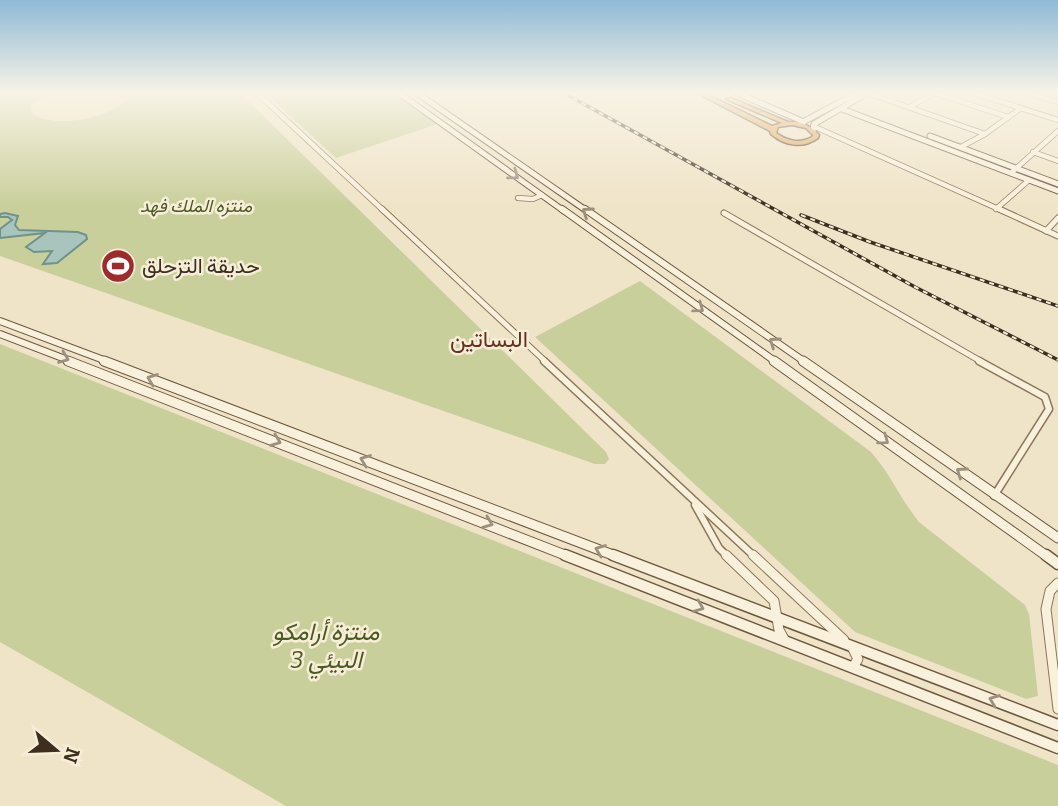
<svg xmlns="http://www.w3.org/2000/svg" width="1058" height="806" font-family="Bitter,Vazirmatn,serif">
<rect width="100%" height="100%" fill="#f0e4c8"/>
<!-- green -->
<g fill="#c9cf9b">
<path d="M0,93h48l-16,12 -1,7c20,19 89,6 100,-19h109l366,359 3,7 -4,5h-10l-595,-208z"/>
<path d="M265,93h129l43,31 -101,34z"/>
<path d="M640,281l231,171c19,21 30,48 48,70l106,83 4,9 9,82 -12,3 -171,-67 -320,-295z"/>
<path d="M0,344l1058,421v41h-772l-286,-164z"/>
</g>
<!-- water -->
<path fill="#a9c4bc" stroke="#6f938a" stroke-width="2" d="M5,213l13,3 -3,9 4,5 59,2 8,3 1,4 -30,24 -14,1 9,-13 -18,1 -8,-5 19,-14 -45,5v-9l12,-9 -4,-3h-8v-3z"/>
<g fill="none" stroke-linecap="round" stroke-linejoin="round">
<!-- street-far3 casing -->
<g stroke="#8d765c" stroke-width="6">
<g id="street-far3">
<path d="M257,93l127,118"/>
<path d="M868,93l117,41"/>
<path d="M935,93l73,24"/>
<path d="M974,93l84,27"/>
<path d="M1028,93l30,9"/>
<path d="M910,107l24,-14"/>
<path d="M813,126l190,85"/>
<path d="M961,147l24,-13 36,-26"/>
<path d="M1033,152l25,9"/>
<path d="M1011,173l47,-42"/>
<path d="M518,198l15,1 9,-4"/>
<path d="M996,209l33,-29"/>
</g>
</g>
<!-- street-far2 casing -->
<g stroke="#8d765c" stroke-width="7">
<g id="street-far2">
<path d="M382,209l164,153"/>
<path d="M999,209l59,27"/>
<path d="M724,213l258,149"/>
<path d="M1046,231l12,-13"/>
</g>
</g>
<!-- street-far1 casing -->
<g stroke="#8d765c" stroke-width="9">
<g id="street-far1">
<path d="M544,361l211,196"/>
<path d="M979,361l66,36 4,12 -55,87"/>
<path d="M695,505l24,43 9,9"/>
</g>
</g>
<!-- street casing -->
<g stroke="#8d765c" stroke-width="11">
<g id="street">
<path d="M726,555l48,46 5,29 5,9"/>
<path d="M753,555l91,85"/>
<path d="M1058,583l-8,8 -4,18 12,100"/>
<path d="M852,647l6,12 -5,8"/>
</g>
</g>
<!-- secondary-far3 casing -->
<g stroke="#6f573f" stroke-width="7">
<g id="secondary-far3">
<path d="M399,93l165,118"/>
<path d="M417,93l170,118"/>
<path d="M737,93l67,29"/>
<path d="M842,109l216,82"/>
<path d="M801,123l56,-30"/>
<path d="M813,131l1,-7 53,-31"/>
<path d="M930,136l128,48"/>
</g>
</g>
<!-- secondary-far2 casing -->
<g stroke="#6f573f" stroke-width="8">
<g id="secondary-far2">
<path d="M562,209l214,153"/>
<path d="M585,209l220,153"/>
<path d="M0,321l109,41"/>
<path d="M0,334l73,28"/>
</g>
</g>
<!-- secondary-far1 casing -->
<g stroke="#6f573f" stroke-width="11">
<g id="secondary-far1">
<path d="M68,361l502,196"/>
<path d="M104,361l514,196"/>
<path d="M774,361l274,196"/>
<path d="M803,361l255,177"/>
</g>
</g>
<!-- secondary casing -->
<g stroke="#6f573f" stroke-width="13">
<g id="secondary">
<path d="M565,555l493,193"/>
<path d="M613,555l445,170"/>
<path d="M1046,555l12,9"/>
</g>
</g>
<!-- highway casing -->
<g stroke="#5b4430" stroke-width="3">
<path id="highway" d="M697,93h7l68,33 10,-3 -56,-24 5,-1 57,24c13,-1 23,4 31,13l-1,3c-15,11 -33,8 -47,-4l-1,-3zM792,125l14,3 7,7 -1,2c-13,7 -24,4 -36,-4l2,-6z"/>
</g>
<!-- street-far3 -->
<use href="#street-far3" stroke="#faf1dc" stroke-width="4.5"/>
<!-- street-far2 -->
<use href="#street-far2" stroke="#faf1dc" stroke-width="5"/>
<!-- street-far1 -->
<use href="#street-far1" stroke="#faf1dc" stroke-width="6"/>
<!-- street -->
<use href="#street" stroke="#faf1dc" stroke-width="9"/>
<!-- secondary-far3 -->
<use href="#secondary-far3" stroke="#faf1dc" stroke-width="5"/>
<!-- secondary-far2 -->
<use href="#secondary-far2" stroke="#faf1dc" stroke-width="6"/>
<!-- secondary-far1 -->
<use href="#secondary-far1" stroke="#faf1dc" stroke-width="9"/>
<!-- secondary -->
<use href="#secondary" stroke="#faf1dc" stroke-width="10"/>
<!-- highway -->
<use href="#highway" fill="#e0a458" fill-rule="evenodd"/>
<!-- rail casing -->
<g stroke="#3d2e20" stroke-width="3.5">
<g id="rail">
<path d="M564,93l351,194 143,73"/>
<path d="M801,215l69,27 188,64"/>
</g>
</g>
<!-- rail -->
<use href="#rail" stroke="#f7eed8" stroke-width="2" stroke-dasharray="5" stroke-linecap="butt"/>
</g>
<!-- one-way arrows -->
<defs><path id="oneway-chevron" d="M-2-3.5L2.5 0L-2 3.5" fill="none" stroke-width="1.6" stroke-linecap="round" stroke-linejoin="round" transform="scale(1.75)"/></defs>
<g stroke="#9c907e">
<use href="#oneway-chevron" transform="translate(514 175) rotate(36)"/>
<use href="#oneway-chevron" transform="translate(587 212) rotate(-145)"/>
<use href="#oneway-chevron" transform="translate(699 308) rotate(36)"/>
<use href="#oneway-chevron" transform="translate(774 342) rotate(-145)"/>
<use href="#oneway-chevron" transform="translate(64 358) rotate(21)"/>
<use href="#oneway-chevron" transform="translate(152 379) rotate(-159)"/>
<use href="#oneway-chevron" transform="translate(884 440) rotate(36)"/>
<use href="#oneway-chevron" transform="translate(276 441) rotate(21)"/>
<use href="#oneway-chevron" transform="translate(365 460) rotate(-159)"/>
<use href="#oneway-chevron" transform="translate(961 472) rotate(-145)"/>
<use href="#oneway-chevron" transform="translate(488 523) rotate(21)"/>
<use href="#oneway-chevron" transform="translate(600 550) rotate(-159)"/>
<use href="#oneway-chevron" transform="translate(699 607) rotate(22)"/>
<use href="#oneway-chevron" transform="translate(994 700) rotate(-159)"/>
</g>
<!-- sky -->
<linearGradient id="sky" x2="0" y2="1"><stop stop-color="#8fbad6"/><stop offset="0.45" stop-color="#f8f3e6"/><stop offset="1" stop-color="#f8f3e6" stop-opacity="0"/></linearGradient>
<rect width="1058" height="206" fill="url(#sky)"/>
<!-- icons -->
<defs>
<g id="stadium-disc" transform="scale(1.75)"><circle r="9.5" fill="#9e2a2b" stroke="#f7eed8"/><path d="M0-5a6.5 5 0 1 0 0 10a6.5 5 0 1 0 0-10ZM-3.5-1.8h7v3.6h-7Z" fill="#fff"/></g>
</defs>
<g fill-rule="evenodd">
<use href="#stadium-disc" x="118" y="266"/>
</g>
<g text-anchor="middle" stroke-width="5" stroke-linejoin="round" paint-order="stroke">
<!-- far-park labels -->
<g font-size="18" font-style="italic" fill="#4d5a26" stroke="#f7eed8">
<text x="196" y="212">منتزه الملك فهد</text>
</g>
<!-- poi labels -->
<g font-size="21" fill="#3d2e20" stroke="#f7eed8" text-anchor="start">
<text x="142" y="273">حديقة التزحلق</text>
</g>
<!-- neighbourhood labels -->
<g font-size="23" fill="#6b2e1e" stroke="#f7eed8">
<text x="489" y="347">البساتين</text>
</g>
<!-- near-park labels -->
<g font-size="24" font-style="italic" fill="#4d5a26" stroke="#f7eed8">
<text x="326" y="640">منتزة أرامكو<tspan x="326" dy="28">البيئي 3</tspan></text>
</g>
</g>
<!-- north arrow -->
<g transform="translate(56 750) rotate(109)" stroke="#f7eed8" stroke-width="5" paint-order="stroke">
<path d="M0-5L12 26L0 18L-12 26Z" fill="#3d2e20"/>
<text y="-10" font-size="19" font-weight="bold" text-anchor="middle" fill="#3d2e20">N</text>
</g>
</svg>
